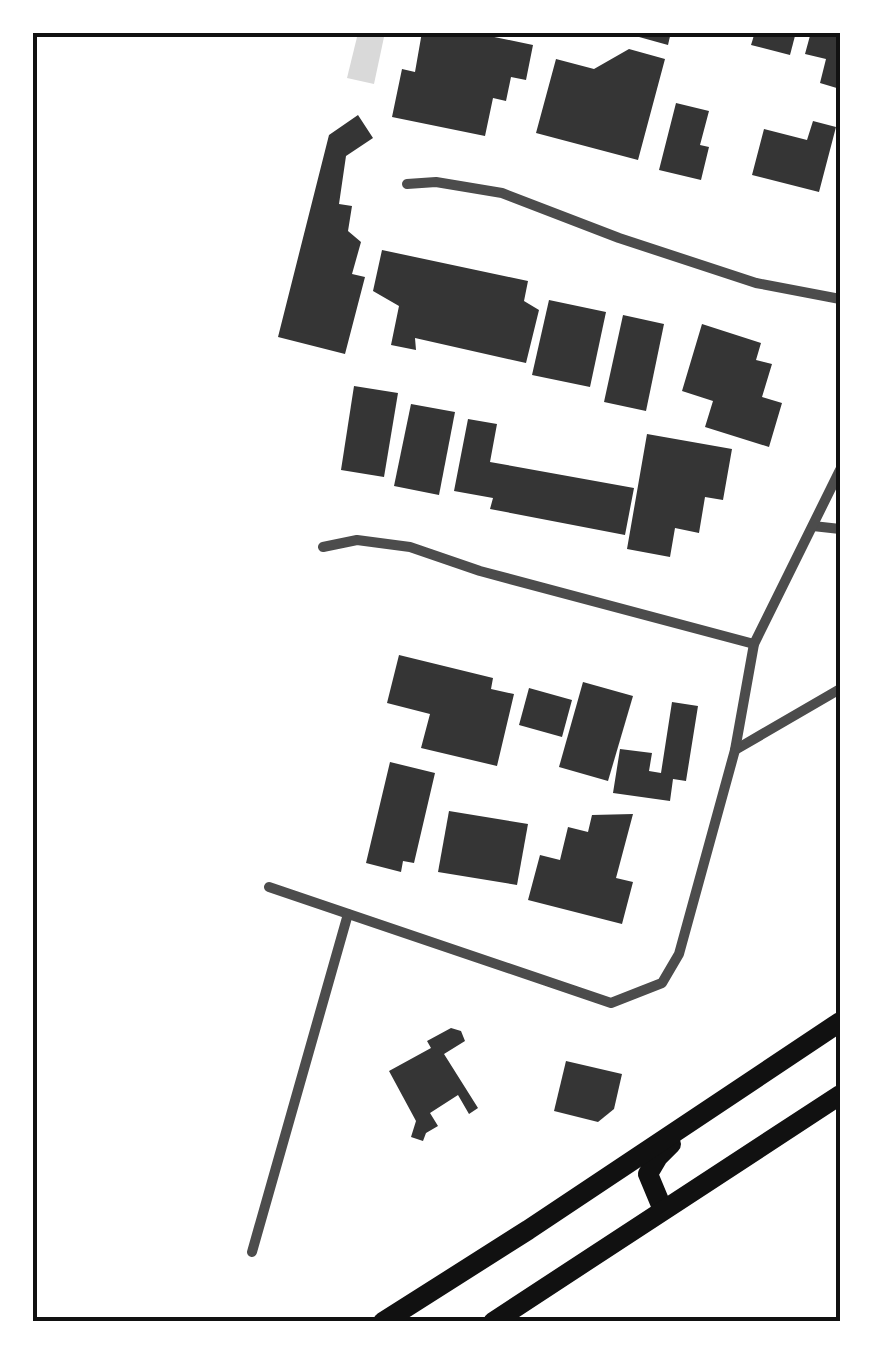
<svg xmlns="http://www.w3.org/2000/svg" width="873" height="1354" font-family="'Archivo Narrow',sans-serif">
<rect width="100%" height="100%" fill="#fff"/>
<!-- water -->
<path fill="#d9d9d9" d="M358,33l26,4 -10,47 -27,-6z"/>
<!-- building -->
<g fill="#353535">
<path d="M422,32h48l63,13 -7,35 -15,-3 -5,24 -13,-3 -8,38 -93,-19 10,-48 13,3z"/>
<path d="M621,32h50l-3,13z"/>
<path d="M755,32h41l-6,23 -39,-10z"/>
<path d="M811,32h29v57l-20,-6 6,-24 -21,-5z"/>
<path d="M629,49l36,10 -27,101 -102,-27 20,-74 38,10z"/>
<path d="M676,103l33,8 -9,34 9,2 -8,33 -42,-10z"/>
<path d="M358,115l15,23 -27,18 -7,48 13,2 -4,25 13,11 -9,32 13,3 -20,77 -67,-17 51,-202z"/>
<path d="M813,121l23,6 -17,65 -67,-17 12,-46 43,11z"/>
<path d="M382,250l146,31 -4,20 15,9 -13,53 -111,-25 1,12 -25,-5 8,-39 -26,-15z"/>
<path d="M549,300l57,12 -16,75 -58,-12z"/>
<path d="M623,315l41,9 -18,87 -42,-9z"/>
<path d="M702,324l59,19 -5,17 16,4 -10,33 20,6 -13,44 -64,-20 8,-26 -31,-10z"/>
<path d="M354,386l44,7 -14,84 -43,-7z"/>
<path d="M411,404l44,8 -16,83 -45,-9z"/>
<path d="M468,419l29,5 -7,38 144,26 -9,47 -135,-26 3,-11 -39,-7z"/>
<path d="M647,434l85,15 -9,51 -18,-3 -6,36 -24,-5 -5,29 -43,-8z"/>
<path d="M399,655l94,23 -2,11 23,5 -17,72 -76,-18 9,-34 -43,-11z"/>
<path d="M583,682l50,14 -25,85 -49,-14z"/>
<path d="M529,688l43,12 -10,37 -43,-12z"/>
<path d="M672,702l26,4 -12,75 -13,-2 -3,22 -57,-8 7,-44 32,4 -3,18 12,2z"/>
<path d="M390,762l45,11 -21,90 -11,-2 -2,11 -35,-9z"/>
<path d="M449,811l79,13 -11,61 -79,-13z"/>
<path d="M633,814l-17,64 17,4 -11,42 -94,-24 12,-45 20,5 8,-33 20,5 4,-17z"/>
<path d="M451,1028l10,3 4,10 -21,13 34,54 -9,6 -11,-19 -28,18 8,13 -12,7 -3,8 -12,-4 5,-16 -27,-50 42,-23 -4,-7z"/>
<path d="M566,1061l56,13 -8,35 -16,13 -44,-11z"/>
</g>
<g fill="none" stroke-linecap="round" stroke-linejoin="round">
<!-- minor -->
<g stroke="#4c4c4c" stroke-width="10">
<path d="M407,184l29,-2 66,11 117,45 137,45 84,16"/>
<path d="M813,526l27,3"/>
<path d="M323,547l34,-7 53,7 70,24 274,73"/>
<path d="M735,750l105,-61"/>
<path d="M269,887l342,116 51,-20 17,-29 56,-204 19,-106 86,-174"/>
<path d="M252,1252l96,-338"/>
</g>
<!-- secondary -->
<g stroke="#111" stroke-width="20">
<path d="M663,1210l-15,-36 10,-17 13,-13"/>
<path d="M383,1322l145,-92 312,-208"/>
<path d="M493,1322l347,-227"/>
</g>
</g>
<!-- border -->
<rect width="873" height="1354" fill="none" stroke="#ffffff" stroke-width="70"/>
<rect x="35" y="35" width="803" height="1284" fill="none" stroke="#111" stroke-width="4"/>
</svg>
